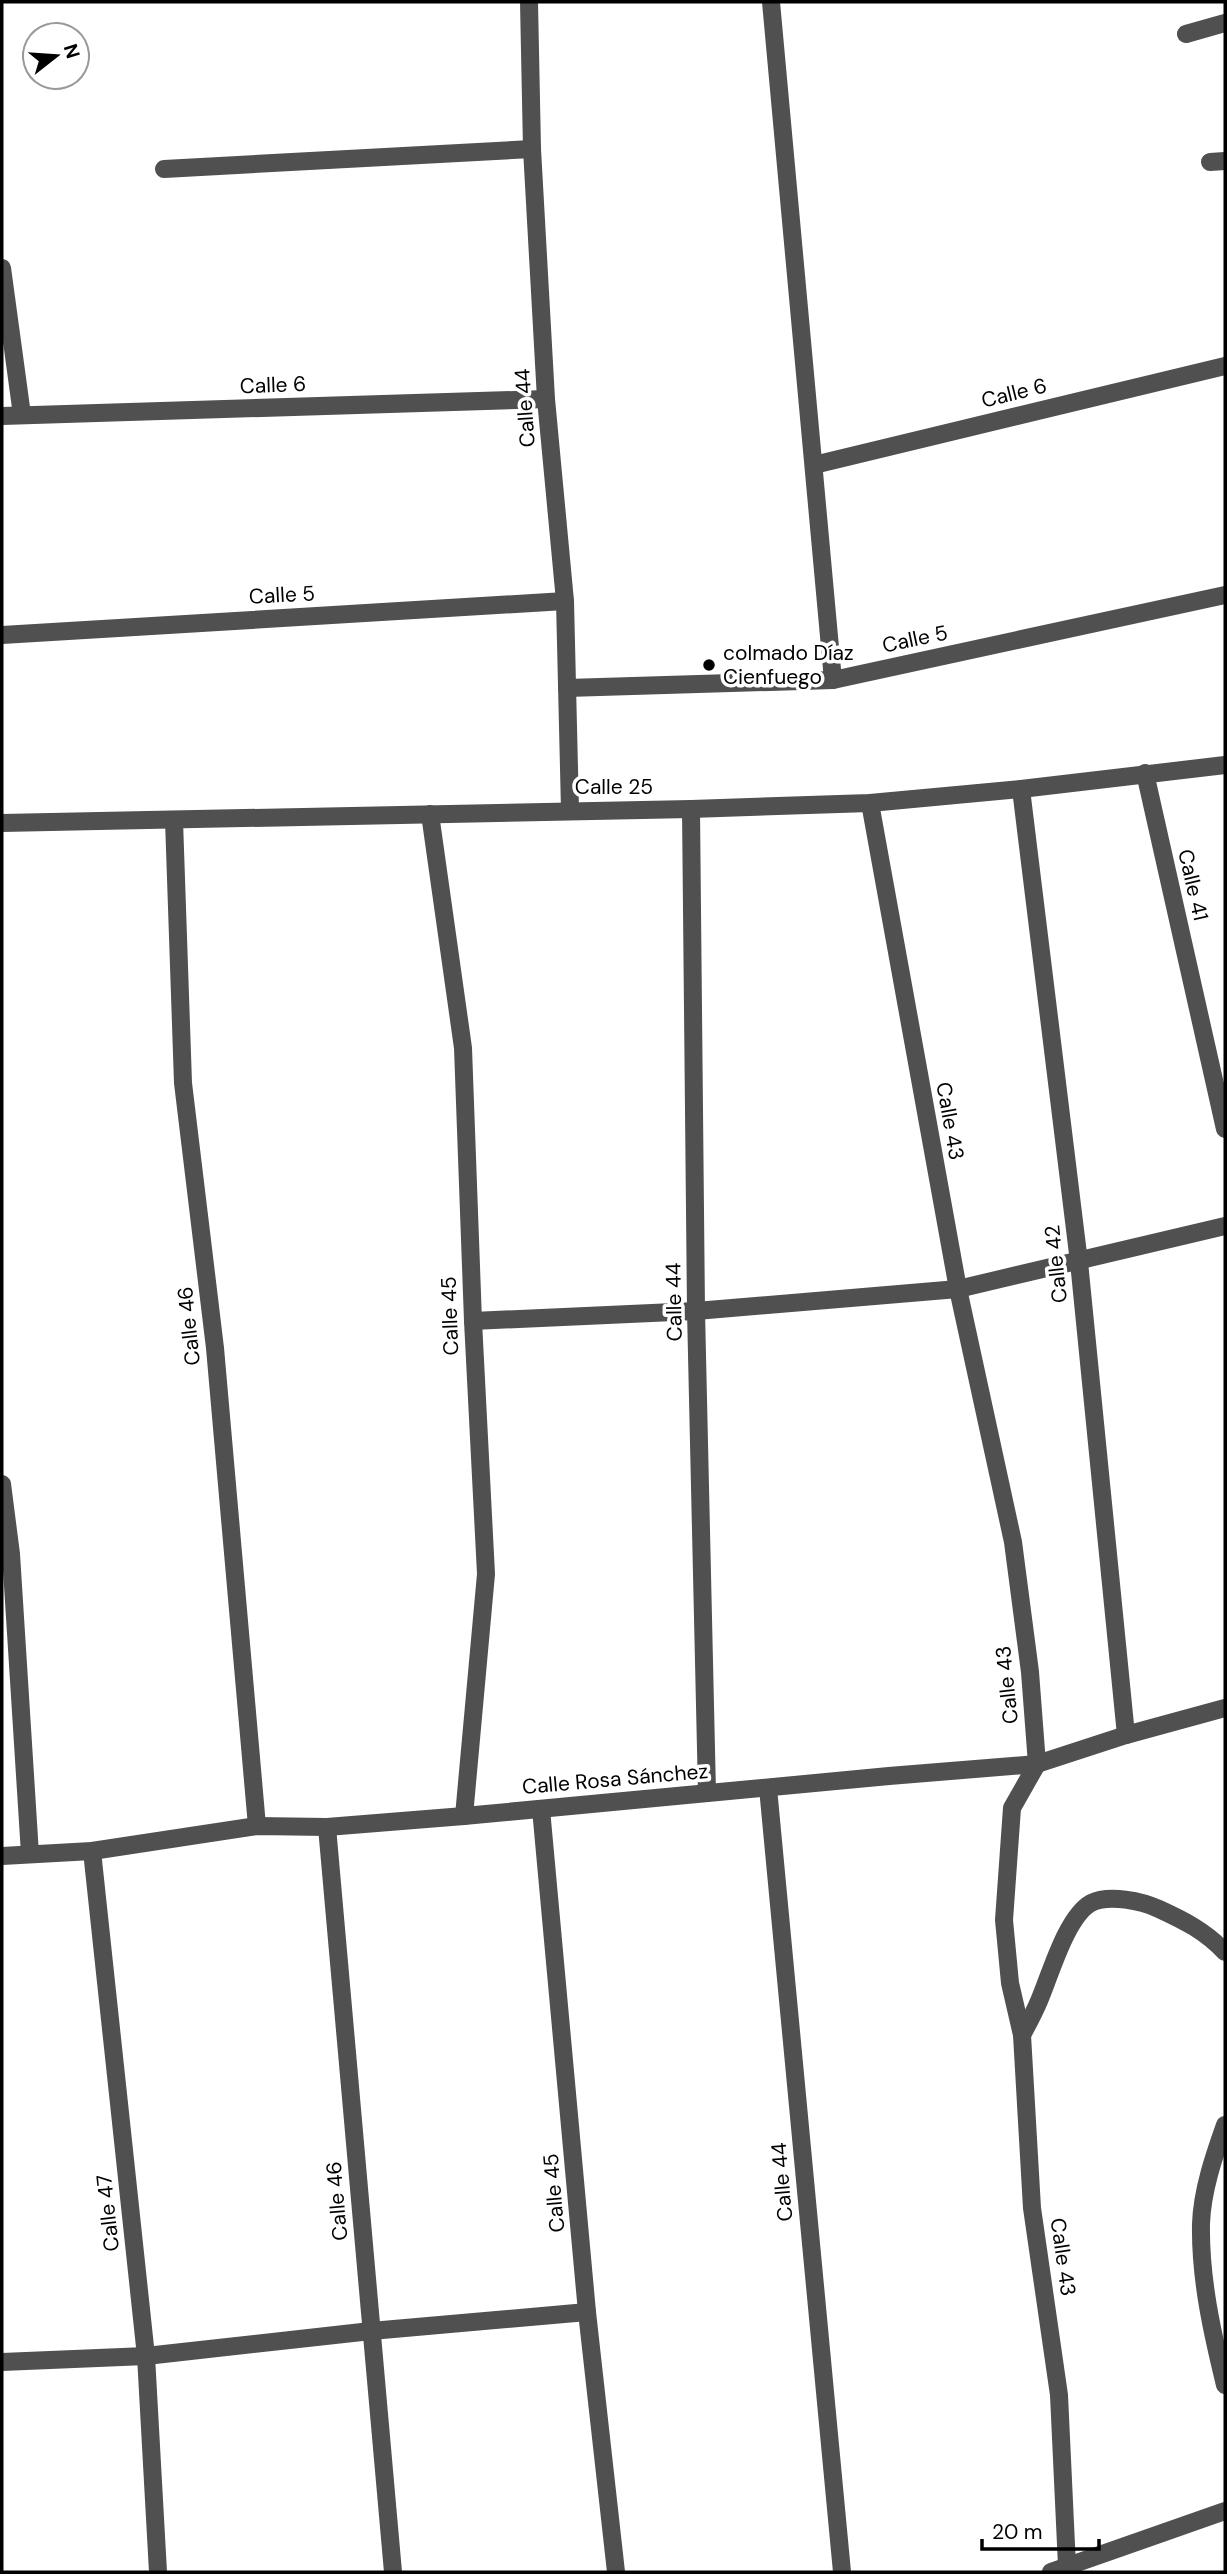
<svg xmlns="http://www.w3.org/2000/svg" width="1227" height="2574" font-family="'DM Sans',sans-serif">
<rect width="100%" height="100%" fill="#fff"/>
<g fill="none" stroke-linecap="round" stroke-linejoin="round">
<!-- minor -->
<g stroke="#505050" stroke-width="18">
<path d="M529,2l3,147 14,250 19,202 5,209"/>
<path d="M771,2l62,678"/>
<path d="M1186,34l39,-11"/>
<path d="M1210,162l15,-1"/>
<path d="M164,169l368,-20"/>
<path d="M2,268l20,147"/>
<path d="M2,416l544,-17"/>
<path d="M814,465l411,-99"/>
<path d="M2,635l563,-34"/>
<path d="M567,688l266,-8 392,-85"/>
<path d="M1145,773l80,356"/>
<path d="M1021,789l58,473 47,473"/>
<path d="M870,803l88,486 55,253 17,130 7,92 -25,44 -8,112 6,63 12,52 10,173 27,187 8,171"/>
<path d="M691,809l5,502 11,482"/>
<path d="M430,814l33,234 10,273 13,253 -22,242"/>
<path d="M174,820l9,263 32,265 42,478"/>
<path d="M2,823l689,-14 179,-6 151,-14 204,-24"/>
<path d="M473,1321l223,-10 262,-22 267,-63"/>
<path d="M2,1484l9,70 19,300"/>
<path d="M768,1788l74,784"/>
<path d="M541,1809l46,503 29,260"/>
<path d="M327,1827l66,745"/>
<path d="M92,1851l54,505 12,216"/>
<path d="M2,1856l90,-5 165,-25 70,1 137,-11 425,-40 148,-12 89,-29 99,-27"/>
<path d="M1022,2035c6,-11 12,-22 17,-34 11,-25 27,-84 52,-98 18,-9 51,-2 68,6 26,12 46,22 66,43"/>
<path d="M1225,2125c-11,31 -23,66 -24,99 -1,54 11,108 24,161"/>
<path d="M2,2362l144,-6 225,-25 216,-19"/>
<path d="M1051,2572l174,-61"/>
</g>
</g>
<!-- markers -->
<circle fill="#000" stroke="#fff" stroke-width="2.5" cx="709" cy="665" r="7"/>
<g text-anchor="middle" stroke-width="7" stroke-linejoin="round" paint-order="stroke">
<!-- street labels -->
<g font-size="21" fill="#000" stroke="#fff">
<text transform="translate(273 385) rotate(-2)" y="7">Calle 6</text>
<text transform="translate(1014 393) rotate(-14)" y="7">Calle 6</text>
<text transform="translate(525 408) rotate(-94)" y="7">Calle 44</text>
<text transform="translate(282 595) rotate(-3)" y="7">Calle 5</text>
<text transform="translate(915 639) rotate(-12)" y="7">Calle 5</text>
<text x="614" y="794">Calle 25</text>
<text transform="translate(1193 885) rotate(77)" y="7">Calle 41</text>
<text transform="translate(950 1121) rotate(80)" y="7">Calle 43</text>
<text transform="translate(1056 1264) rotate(-96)" y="7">Calle 42</text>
<text transform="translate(674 1302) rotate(-91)" y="7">Calle 44</text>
<text transform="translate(450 1316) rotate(-92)" y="7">Calle 45</text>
<text transform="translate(189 1326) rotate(-96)" y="7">Calle 46</text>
<text transform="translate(1007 1685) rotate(-96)" y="7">Calle 43</text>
<text transform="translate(615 1779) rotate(-5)" y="7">Calle Rosa Sánchez</text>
<text transform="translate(782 2182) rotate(-95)" y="7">Calle 44</text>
<text transform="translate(554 2193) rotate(-95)" y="7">Calle 45</text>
<text transform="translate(337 2201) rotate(-95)" y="7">Calle 46</text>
<text transform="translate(108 2213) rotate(-96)" y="7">Calle 47</text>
<text transform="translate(1063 2257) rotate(82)" y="7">Calle 43</text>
</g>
<!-- poi labels -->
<g font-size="21" fill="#000" stroke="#fff" text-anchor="start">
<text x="723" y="660">colmado Díaz<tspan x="723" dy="24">Cienfuego</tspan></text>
</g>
</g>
<!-- border -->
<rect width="1227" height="2574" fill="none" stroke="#000000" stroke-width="7"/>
<!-- north arrow -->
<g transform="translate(56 56) rotate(73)"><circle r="33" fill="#ffffff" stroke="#999999" stroke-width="2"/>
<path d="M0-5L12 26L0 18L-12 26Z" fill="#000000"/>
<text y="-10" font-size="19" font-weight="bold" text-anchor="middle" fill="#000000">N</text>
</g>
<!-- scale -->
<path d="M982 2539v10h117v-10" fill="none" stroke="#000000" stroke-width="3.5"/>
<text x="992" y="2539" font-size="21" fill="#000000" stroke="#ffffff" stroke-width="5" paint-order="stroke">20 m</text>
</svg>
